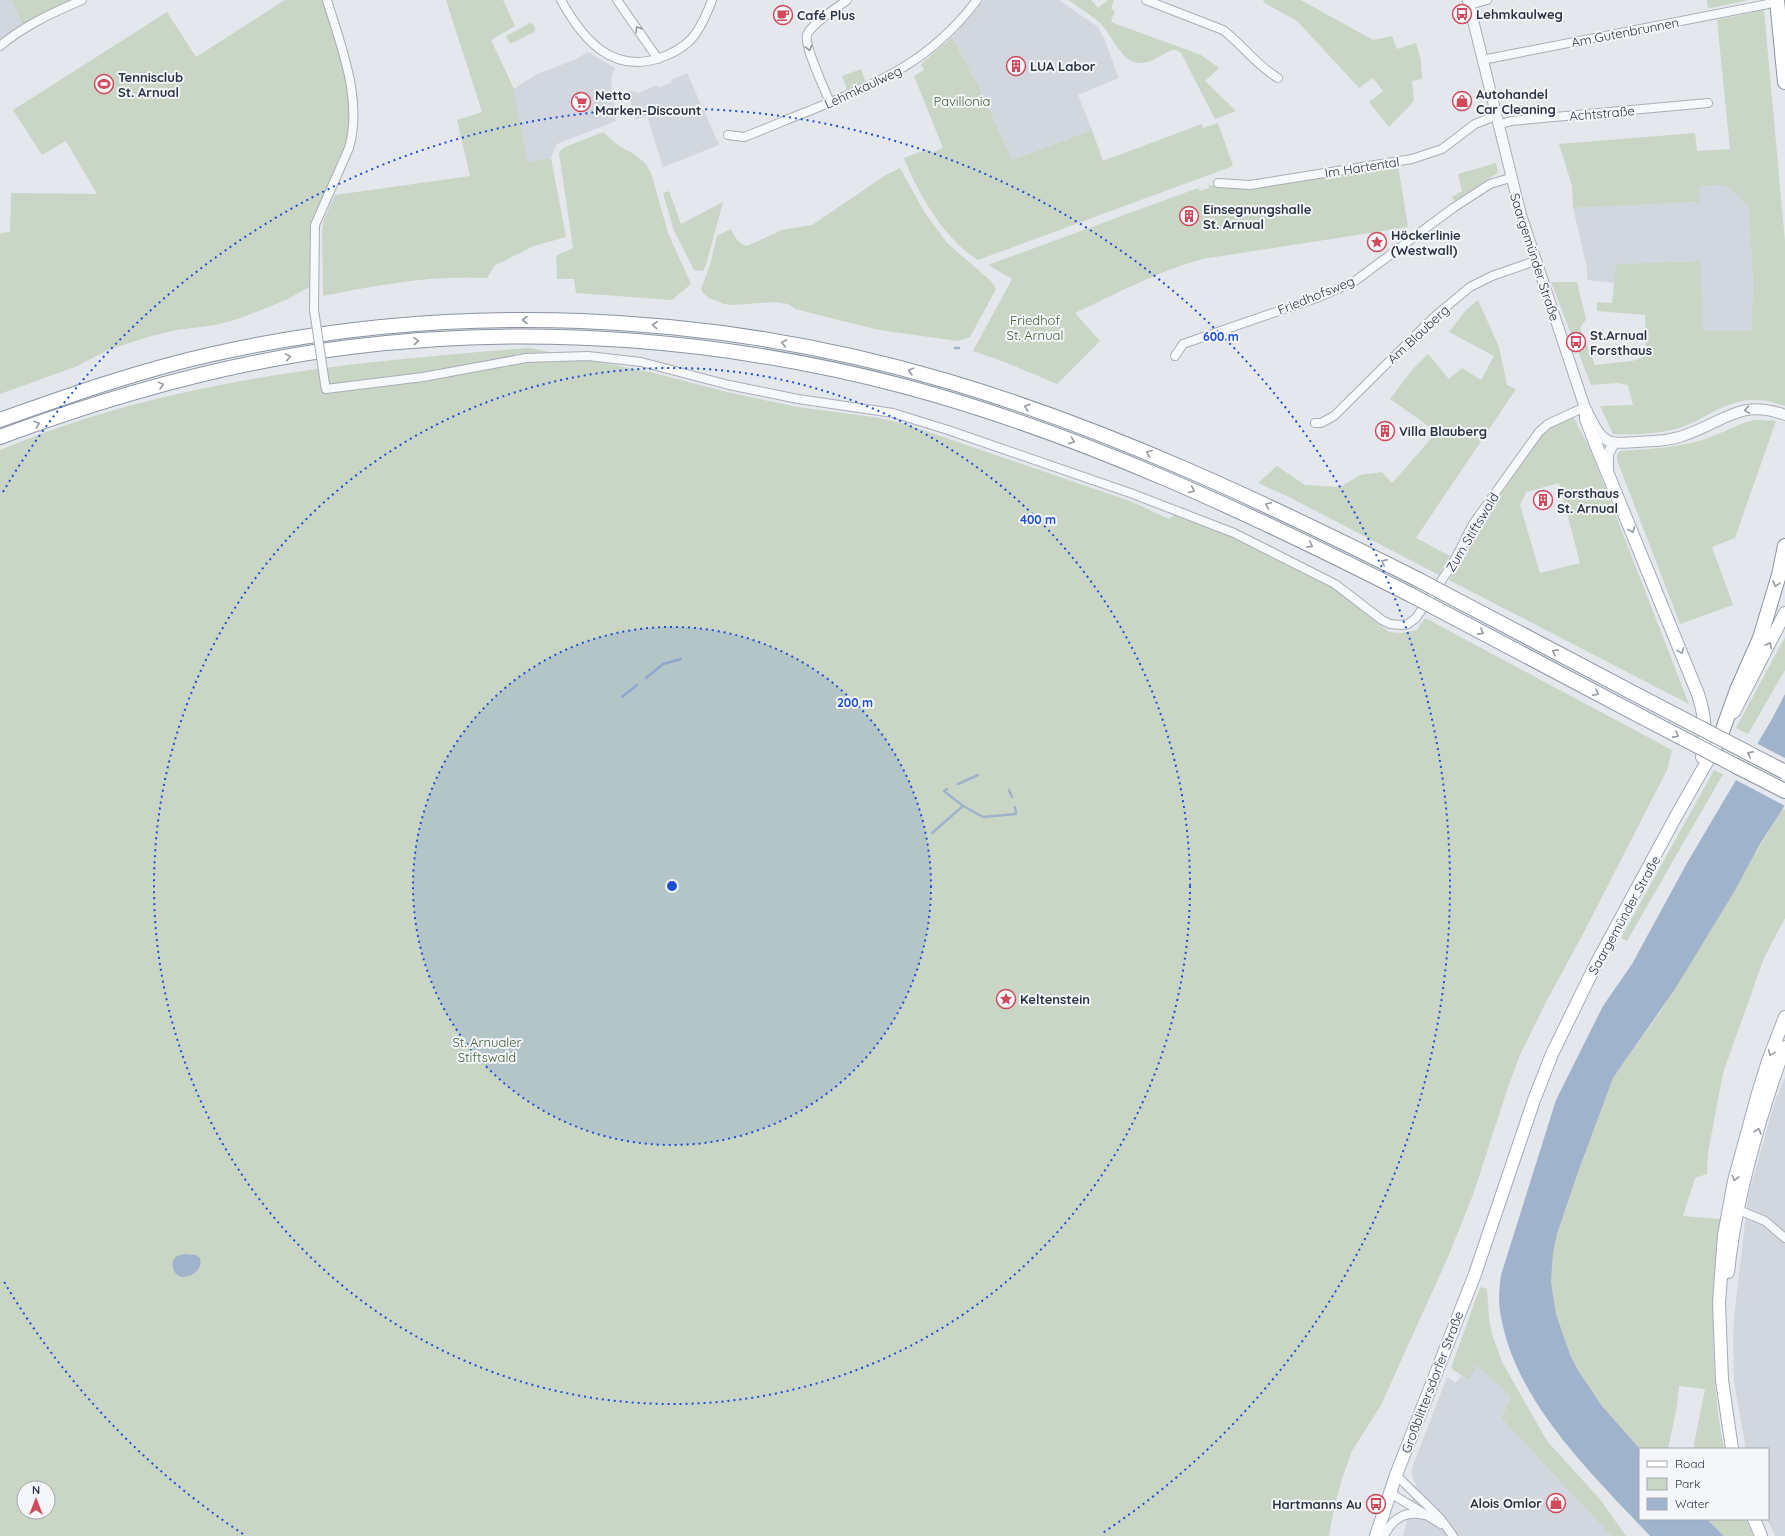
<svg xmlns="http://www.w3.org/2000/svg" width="1785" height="1536" font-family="Quicksand,sans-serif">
<rect width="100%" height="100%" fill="#e4e7ec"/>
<!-- built -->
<g fill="#d2d6de">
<path d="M0,0h11l11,24 -22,16z"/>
<path d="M984,0h75l39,27 4,9h1l16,42 -41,17 14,35 -80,30 -31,-69 -29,-54z"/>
<path d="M588,52l27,16 -4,10 5,43 -59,23 -6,14 -23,4 -14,-73 21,-14 41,-16z"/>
<path d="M687,73l32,72 -56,22 -16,-51 -12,4 -7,-30 10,3 19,-8 1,3 14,-6 -1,-2z"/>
<path d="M1724,185l25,19 4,83 -2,44h-48l-3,-70 -84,3 -1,19 -28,-3v-12l-14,-60 126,-6v-16z"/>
<path d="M1785,1077v459h-10l-8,-17 1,-70h-22l-12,-67 -1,-40 1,-23 14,-123 27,-95z"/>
<path d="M1477,1364l34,33 -10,21 110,118h-208l13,-52 -4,-7v-9l35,-91 9,6 5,-7 7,4z"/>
</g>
<!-- green -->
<g fill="#c9d6c5" fill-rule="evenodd">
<path d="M11,0h63l-52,24z"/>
<path d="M285,0h42l20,67 6,69 -36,83 -4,66 -27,15 -48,19 -23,6 -38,5 -26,6 -43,14 -33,17 -75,27v-161l10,-1 1,-39 86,1 -31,-53 -24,14 -29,-45 154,-98 29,45z"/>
<path d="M446,0h57l12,26 -24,14 23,49 14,73 23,-4 15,79 -32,9 -40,20 -7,12c-56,-3 -110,7 -164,18l-1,-66 2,-11 11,-24 135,-19 -13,-56 25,-8z"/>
<path d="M1068,0h23l7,8 10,-8h6l-3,9 4,2 -4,11 90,33 18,13 -14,13 31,30 -21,8 -34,-66 -5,-3h-4c-9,4 -21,13 -31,13 -21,0 -29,-30 -43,-42 -9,-7 -20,-14 -30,-21z"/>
<path d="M1264,0h37l72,40 19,-4 5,13 19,-6 5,18 1,18 -10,2 2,20 -25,26 -20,-25 14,-11 -10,-13 -14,10 -62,-67 -34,-19z"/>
<path d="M1707,0h42l-38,8h-3z"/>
<path d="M1764,10l21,232v164c-30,-11 -48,-7 -76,8 -8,4 -15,9 -24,12 -22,8 -49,9 -72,8l-13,-28 33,-1 -5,-20 -10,-2 -27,2 -40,-103h26l9,37 -6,9 15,37 37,-4 14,-5 -1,-41 -48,-4v-9l15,1 4,-39 85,-3 2,70h48l2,-44 -4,-82 -25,-20 -25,1 1,16 -127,6 -1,-22 -13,-42 136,-11 2,18 33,-2 -13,-129z"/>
<path d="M530,23l3,1 2,5 -1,3 -24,12 -4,-8z"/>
<path d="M952,37l29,54 31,69 80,-30 11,31 99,-37 1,4 15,-5 15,43 -255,94c-33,-20 -60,-66 -74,-102l24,-9 2,4 13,-5 -29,-72 10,-6 -3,-6z"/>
<path d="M861,69l5,13 -19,7 -5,-13z"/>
<path d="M603,132l16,14 15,8 11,9 6,10 17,60 23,51 -19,16 -96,-7 -2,-14h-17l-1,-23 17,-8 -14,-95 2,-3 4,-3z"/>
<path d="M1496,163l2,9 -2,2 -42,27 -2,-4 10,-6 -4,-17z"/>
<path d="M1398,165l10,62 -206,32c-45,13 -85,34 -127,54l25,28 -43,43 -50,-21 -34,-12 39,-72 -24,-14 210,-77 2,3 9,-3 -1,-3 32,3z"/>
<path d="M900,168l25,45 23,31 43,37 5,8 -26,48 -12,4 -79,-11 -57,-14 -26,-7 -8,-5 -13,-2 -43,3 -8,-1 -15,-6 -6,-5 -2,-4 9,-24 7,-29 14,-7c4,8 7,15 16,17l35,-16 30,-5 74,-50z"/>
<path d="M669,191l12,33 42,-22 -17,63 -3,6 -9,-1 -20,-39 -11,-38z"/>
<path d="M1478,300l21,47 8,38 9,4 -100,149 34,18 -11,19 -152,-79 -29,-13 19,-17 28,19 35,2 20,-12 22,-3 10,11 45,-51 -47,-33 22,-29 16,-16 21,25 13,-11 19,12 13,-24 -45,-24 17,-22z"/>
<path d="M530,348l124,25 73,19 70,15 77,10 31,7 225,77 39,18 6,-5 62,25 82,39 22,16 48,38 12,1 16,-3 8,-12 247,132 -5,20 -83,162 -38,70 -26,53 -13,35 -34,105 -25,62 -67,148 -29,46 -10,28 -8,29 -5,28h-1329v-1086c168,-71 350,-88 530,-102zM24,1488h24v24h-24z"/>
<path d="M1573,416l17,33 99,255 -240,-124 24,-45 68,-99 12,-9zM1559,483l21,80 -40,10 -20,-68 6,-13z"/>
<path d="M1754,420l22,1 -41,117 -23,9 21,58 -53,19 -63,-164v-5l3,-4c28,-2 55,-3 82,-11 18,-5 34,-16 52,-20z"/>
<path d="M1785,637v33l-37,64 -12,-6z"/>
<path d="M1714,770l9,4 -96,167 -6,-3z"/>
<path d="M1782,809l3,1v108l-21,40 -41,115 -15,80 -1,21 -12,4 -12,38 38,3c-9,76 -12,154 3,230h-31l12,-60 -26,-3 -2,20 -9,43h-28l-38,-43 -24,-36 -7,-13 -15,-43 -5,-32 2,-28 4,-20 20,-59 36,-97 47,-66z"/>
<path d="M1480,1287l7,2 2,29 3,16 10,28 45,79 52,57 27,38h-15l-110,-118 10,-21 -34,-32 -9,15 -17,-12z"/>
<path d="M1707,1519h39l7,17h-29z"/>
</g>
<!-- water -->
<g fill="#9fb4cc">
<path d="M1785,694v111l-25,39 -26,48 -59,97 -62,89 -36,97 -20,59 -4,20 -2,28 5,32 15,43 7,13 24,36 38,43v70h67l17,17h-74c-58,-62 -133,-132 -149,-219 -3,-13 -2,-28 0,-42l55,-175 47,-94 29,-42 55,-101 85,-144z"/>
<path d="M184,1254l12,1 4,3c3,12 -8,19 -19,19 -8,-4 -9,-9 -8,-17l4,-4z"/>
</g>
<!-- pier -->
<path fill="#e4e7ec" d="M1756,743l29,15v48l-51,-27z"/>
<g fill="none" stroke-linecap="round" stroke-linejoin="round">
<!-- stream -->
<g stroke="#9fb4cc" stroke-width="2.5">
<path d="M955,348h4"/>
<path d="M646,678l17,-14 18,-5"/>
<path d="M622,697l15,-12"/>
<path d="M958,784l20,-9"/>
<path d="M947,789l-3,2 19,15 20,11 33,-3 -1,-7"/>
<path d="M1009,790l3,7"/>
<path d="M932,833l31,-27"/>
</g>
<!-- minor casing -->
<g stroke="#a9aeb7" stroke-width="10">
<g id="minor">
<path d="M561,0c22,40 53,77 104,56 12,-5 24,-12 31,-23 7,-10 12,-22 16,-33"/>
<path d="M617,0l41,59"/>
<path d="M1146,0l77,30c20,15 34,36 55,48"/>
<path d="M1470,5l17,-5"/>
<path d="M0,46c25,-21 52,-33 82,-46"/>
<path d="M1482,60l286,-56"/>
<path d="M830,103c-5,-14 -26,-56 -23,-68 3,-10 31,-28 40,-35"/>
<path d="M1498,125l13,-4 197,-18"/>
<path d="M728,135l16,2c22,-8 43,-18 65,-26 71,-29 120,-48 168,-111"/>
<path d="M1218,183l32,2 162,-26 30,-10 33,-25 20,-8"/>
<path d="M314,310l1,-85 34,-77c14,-49 -8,-101 -22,-148"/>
<path d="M1175,356l8,-12 136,-47 36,-16 98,-73 37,-24 20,-6"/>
<path d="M325,384l1,5 97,-12 103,-19 62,-2 53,6 88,23 69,14 95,14 55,17 185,64 101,39 101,51 47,36 8,4 12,1 6,-1 8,-6 36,-53 21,-41 66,-92 9,-8 37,-17"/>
<path d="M1315,423h6l13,-7 100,-99 36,-30 22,-11 43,-15"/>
<path d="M1734,1208l31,13 20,17"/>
<path d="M1396,1475l44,43 13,18"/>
<path d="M1390,1493l51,31"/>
<path d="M1384,1536c8,-17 21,-26 40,-21"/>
</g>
</g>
<!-- tertiary casing -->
<g stroke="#a9aeb7" stroke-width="12">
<g id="tertiary">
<path d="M1468,0l53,215 65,196c7,9 10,24 21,29 8,5 20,2 30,2 16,-1 33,-1 48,-7 39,-13 56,-37 100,-20"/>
<path d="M1608,472v-18l6,-11"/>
</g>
</g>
<!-- primary casing -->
<g stroke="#a3abb8" stroke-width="14">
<g id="primary">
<path d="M1586,411v8l10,26 102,249c7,21 9,41 4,63"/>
<path d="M1734,712l51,-99"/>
<path d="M1728,1272c5,-50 17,-99 31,-147 8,-26 16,-53 26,-78"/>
<path d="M1732,1449l-10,-69 -3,-77 5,-68 10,-54 24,-88 10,-32 17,-44"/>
<path d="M1754,1519l7,17"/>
<path d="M1376,1536l20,-61 79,-201 59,-174 18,-46 43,-88 80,-148 41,-72"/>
</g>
</g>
<!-- motorway casing -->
<g stroke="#8b94a3" stroke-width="16">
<g id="motorway">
<path d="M1777,0l8,82"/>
<path d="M0,420c70,-25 141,-50 213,-66 241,-54 497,-43 734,27 165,49 319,122 472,199"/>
<path d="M0,437c113,-42 230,-75 350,-90 185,-23 376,-8 557,40 177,48 342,126 504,208"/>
<path d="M1453,598l186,98"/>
<path d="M1447,614l195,103"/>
<path d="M1718,743l19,-53 23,-52 19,-63 6,-29"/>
<path d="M1736,766l49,25"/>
</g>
</g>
<!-- minor -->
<use href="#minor" stroke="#f7f8fa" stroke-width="8"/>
<!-- tertiary -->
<use href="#tertiary" stroke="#f7f8fa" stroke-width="10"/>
<!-- primary -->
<use href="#primary" stroke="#fff" stroke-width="12"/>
<!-- motorway -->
<use href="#motorway" stroke="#fff" stroke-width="14"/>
<!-- minor-bridge casing -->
<g stroke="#a9aeb7" stroke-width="10" stroke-linecap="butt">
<path id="minor-bridge" d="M314,310l11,74"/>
</g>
<!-- motorway-bridge casing -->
<g stroke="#8b94a3" stroke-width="16" stroke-linecap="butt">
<g id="motorway-bridge">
<path d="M1419,580l34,18"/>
<path d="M1411,595l36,19"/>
<path d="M1639,696l146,76"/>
<path d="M1642,717l94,49"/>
</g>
</g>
<!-- minor-bridge -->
<use href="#minor-bridge" stroke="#f7f8fa" stroke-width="8"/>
<!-- motorway-bridge -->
<use href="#motorway-bridge" stroke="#fff" stroke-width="14"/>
</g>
<!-- one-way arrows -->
<defs><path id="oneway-chevron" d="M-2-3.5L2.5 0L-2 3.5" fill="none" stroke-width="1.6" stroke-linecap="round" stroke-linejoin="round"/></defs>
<g stroke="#9196a0">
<use href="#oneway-chevron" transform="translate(638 29) rotate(-125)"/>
<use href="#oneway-chevron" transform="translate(809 48) rotate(76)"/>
<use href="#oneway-chevron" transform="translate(1747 410) rotate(170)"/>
</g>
<g stroke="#959aa2">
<use href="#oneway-chevron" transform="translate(525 320) rotate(-180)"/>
<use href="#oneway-chevron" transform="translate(655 325) rotate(-175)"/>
<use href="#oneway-chevron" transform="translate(416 341) rotate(-4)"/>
<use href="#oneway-chevron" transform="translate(784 343) rotate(-170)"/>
<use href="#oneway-chevron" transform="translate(288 357) rotate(-10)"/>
<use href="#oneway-chevron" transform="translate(911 371) rotate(-165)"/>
<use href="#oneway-chevron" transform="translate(161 385) rotate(-15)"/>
<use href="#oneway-chevron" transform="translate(1027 407) rotate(-161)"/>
<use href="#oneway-chevron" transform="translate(37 424) rotate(-19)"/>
<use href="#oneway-chevron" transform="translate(1072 441) rotate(20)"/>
<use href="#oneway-chevron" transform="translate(1149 453) rotate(-158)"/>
<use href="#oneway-chevron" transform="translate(1192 490) rotate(23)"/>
<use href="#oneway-chevron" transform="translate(1268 505) rotate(-155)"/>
<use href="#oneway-chevron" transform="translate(1632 530) rotate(68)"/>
<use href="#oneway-chevron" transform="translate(1310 545) rotate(26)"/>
<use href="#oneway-chevron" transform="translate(1384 562) rotate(-153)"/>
<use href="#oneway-chevron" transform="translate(1776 584) rotate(106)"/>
<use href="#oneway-chevron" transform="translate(1481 632) rotate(28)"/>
<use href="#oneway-chevron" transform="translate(1769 645) rotate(-63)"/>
<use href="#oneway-chevron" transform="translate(1681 651) rotate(68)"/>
<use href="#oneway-chevron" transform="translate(1555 652) rotate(-152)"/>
<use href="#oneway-chevron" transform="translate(1596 693) rotate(28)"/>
<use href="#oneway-chevron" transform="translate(1676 735) rotate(28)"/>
<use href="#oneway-chevron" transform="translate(1750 754) rotate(-153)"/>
<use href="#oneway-chevron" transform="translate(1771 1053) rotate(111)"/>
<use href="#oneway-chevron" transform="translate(1758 1131) rotate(-74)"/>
<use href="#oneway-chevron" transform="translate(1735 1178) rotate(104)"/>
</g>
<!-- distance rings -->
<circle cx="672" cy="886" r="259" fill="#1d4ed8" fill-opacity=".12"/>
<g fill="none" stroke="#1d4ed8" stroke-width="2" stroke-dasharray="2 4">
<circle cx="672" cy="886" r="259"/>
<circle cx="672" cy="886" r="518"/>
<path d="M243 1534A777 777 0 0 1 3 1280M3 492A777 777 0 1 1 1101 1534"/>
</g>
<!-- icons -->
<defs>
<g id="bus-ring" transform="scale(1)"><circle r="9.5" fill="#f4f6f9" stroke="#d1495b" stroke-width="1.5"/><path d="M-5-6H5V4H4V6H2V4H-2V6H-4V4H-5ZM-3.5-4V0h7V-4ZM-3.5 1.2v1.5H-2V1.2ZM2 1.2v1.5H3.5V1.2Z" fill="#d1495b"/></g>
<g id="cafe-ring" transform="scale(1)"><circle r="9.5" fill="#f4f6f9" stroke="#d1495b" stroke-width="1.5"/><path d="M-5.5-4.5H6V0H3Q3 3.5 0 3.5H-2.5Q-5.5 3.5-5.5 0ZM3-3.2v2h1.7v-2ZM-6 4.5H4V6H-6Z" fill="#d1495b"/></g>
<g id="building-ring" transform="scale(1)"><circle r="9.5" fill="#f4f6f9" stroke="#d1495b" stroke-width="1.5"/><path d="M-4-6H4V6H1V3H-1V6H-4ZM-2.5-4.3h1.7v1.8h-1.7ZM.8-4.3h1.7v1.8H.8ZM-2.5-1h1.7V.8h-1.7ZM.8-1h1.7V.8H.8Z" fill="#d1495b"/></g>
<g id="stadium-ring" transform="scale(1)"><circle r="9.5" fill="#f4f6f9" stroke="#d1495b" stroke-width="1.5"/><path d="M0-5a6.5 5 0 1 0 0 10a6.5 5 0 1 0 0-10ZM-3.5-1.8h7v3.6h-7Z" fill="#d1495b"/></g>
<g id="shop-ring" transform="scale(1)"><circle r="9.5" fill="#f4f6f9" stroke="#d1495b" stroke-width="1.5"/><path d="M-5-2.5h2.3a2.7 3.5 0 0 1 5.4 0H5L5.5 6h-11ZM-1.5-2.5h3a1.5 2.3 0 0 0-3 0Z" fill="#d1495b"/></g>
<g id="supermarket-ring" transform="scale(1)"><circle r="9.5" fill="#f4f6f9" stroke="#d1495b" stroke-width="1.5"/><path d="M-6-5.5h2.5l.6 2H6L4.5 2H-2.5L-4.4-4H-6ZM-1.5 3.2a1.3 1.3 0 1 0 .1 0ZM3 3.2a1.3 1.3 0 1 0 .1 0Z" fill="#d1495b"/></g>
<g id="sight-ring" transform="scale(1)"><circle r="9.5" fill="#f4f6f9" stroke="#d1495b" stroke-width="1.5"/><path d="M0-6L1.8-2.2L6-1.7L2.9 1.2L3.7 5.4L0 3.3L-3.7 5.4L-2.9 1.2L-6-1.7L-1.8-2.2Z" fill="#d1495b"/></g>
</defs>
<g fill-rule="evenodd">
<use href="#bus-ring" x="1462" y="14"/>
<use href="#cafe-ring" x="783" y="15"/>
<use href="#building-ring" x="1016" y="66"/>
<use href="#stadium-ring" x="104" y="84"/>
<use href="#shop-ring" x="1462" y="101"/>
<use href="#supermarket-ring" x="581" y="102"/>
<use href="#building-ring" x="1189" y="216"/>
<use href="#sight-ring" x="1377" y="242"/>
<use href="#bus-ring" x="1576" y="342"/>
<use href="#building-ring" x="1385" y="431"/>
<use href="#building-ring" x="1543" y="500"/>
<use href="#sight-ring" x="1006" y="999"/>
<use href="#shop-ring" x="1556" y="1503"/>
<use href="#bus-ring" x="1376" y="1504"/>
</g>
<g text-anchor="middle" stroke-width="4" stroke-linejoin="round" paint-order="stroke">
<!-- poi labels -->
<g font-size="13" font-weight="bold" fill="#2b3445" stroke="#f4f6f9" text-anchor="start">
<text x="1476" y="19">Lehmkaulweg</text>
<text x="797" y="20">Café Plus</text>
<text x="1030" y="71">LUA Labor</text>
<text x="118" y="82">Tennisclub<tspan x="118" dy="15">St. Arnual</tspan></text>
<text x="1476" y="99">Autohandel<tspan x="1476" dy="15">Car Cleaning</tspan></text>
<text x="595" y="100">Netto<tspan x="595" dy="15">Marken-Discount</tspan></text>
<text x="1203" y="214">Einsegnungshalle<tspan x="1203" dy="15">St. Arnual</tspan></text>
<text x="1391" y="240">Höckerlinie<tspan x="1391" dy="15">(Westwall)</tspan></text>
<text x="1590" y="340">St.Arnual<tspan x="1590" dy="15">Forsthaus</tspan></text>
<text x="1399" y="436">Villa Blauberg</text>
<text x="1557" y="498">Forsthaus<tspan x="1557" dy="15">St. Arnual</tspan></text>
<text x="1020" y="1004">Keltenstein</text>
<text x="1542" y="1508" text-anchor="end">Alois Omlor</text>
<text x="1362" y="1509" text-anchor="end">Hartmanns Au</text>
</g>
<!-- street labels -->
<g font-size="13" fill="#2b3445" stroke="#f4f6f9">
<text transform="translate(1625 32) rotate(-11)" y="5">Am Gutenbrunnen</text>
<text transform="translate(863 87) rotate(-25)" y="5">Lehmkaulweg</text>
<text transform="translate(1602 113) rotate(-5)" y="5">Achtstraße</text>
<text transform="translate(1362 167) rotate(-9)" y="5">Im Hartental</text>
<text transform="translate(1535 257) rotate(72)" y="5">Saargemünder Straße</text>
<text transform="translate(1316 295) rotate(-22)" y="5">Friedhofsweg</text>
<text transform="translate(1418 334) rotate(-43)" y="5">Am Blauberg</text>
<text transform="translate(1472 532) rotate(-59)" y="5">Zum Stiftswald</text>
<text transform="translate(1624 915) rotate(-61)" y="5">Saargemünder Straße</text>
<text transform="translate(1432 1382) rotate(-69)" y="5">Großblittersdorfer Straße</text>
</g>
<!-- park labels -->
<g font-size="13" fill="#3f6138" stroke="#f4f6f9">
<text x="962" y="106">Pavillonia</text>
<text x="1035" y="325">Friedhof<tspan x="1035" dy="15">St. Arnual</tspan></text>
<text x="487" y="1047">St. Arnualer<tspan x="487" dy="15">Stiftswald</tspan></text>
</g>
</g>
<circle cx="672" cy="886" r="6" fill="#1d4ed8" stroke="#f4f6f9" stroke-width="2"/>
<g font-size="12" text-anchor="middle" font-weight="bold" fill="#1d4ed8" stroke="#f4f6f9" stroke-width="4" stroke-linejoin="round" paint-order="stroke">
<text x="1221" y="341">600 m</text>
<text x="1038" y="524">400 m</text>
<text x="855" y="707">200 m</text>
</g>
<!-- legend -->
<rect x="1639" y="1448" width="130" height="72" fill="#f4f6f9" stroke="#a4a8b1"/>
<rect x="1647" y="1461" width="20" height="6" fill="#ffffff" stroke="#a4a8b1"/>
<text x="1675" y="1468" font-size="12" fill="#2b3445">Road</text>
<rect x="1647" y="1478" width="20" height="12" fill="#c9d6c5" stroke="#a4a8b1"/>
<text x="1675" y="1488" font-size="12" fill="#2b3445">Park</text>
<rect x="1647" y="1498" width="20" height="12" fill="#9fb4cc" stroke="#a4a8b1"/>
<text x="1675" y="1508" font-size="12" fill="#2b3445">Water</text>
<!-- north arrow -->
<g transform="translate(36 1500)"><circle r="19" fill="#f4f6f9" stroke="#a4a8b1"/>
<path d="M0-3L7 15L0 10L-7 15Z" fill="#d1495b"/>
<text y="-6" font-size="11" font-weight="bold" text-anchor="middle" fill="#2b3445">N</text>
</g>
</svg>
